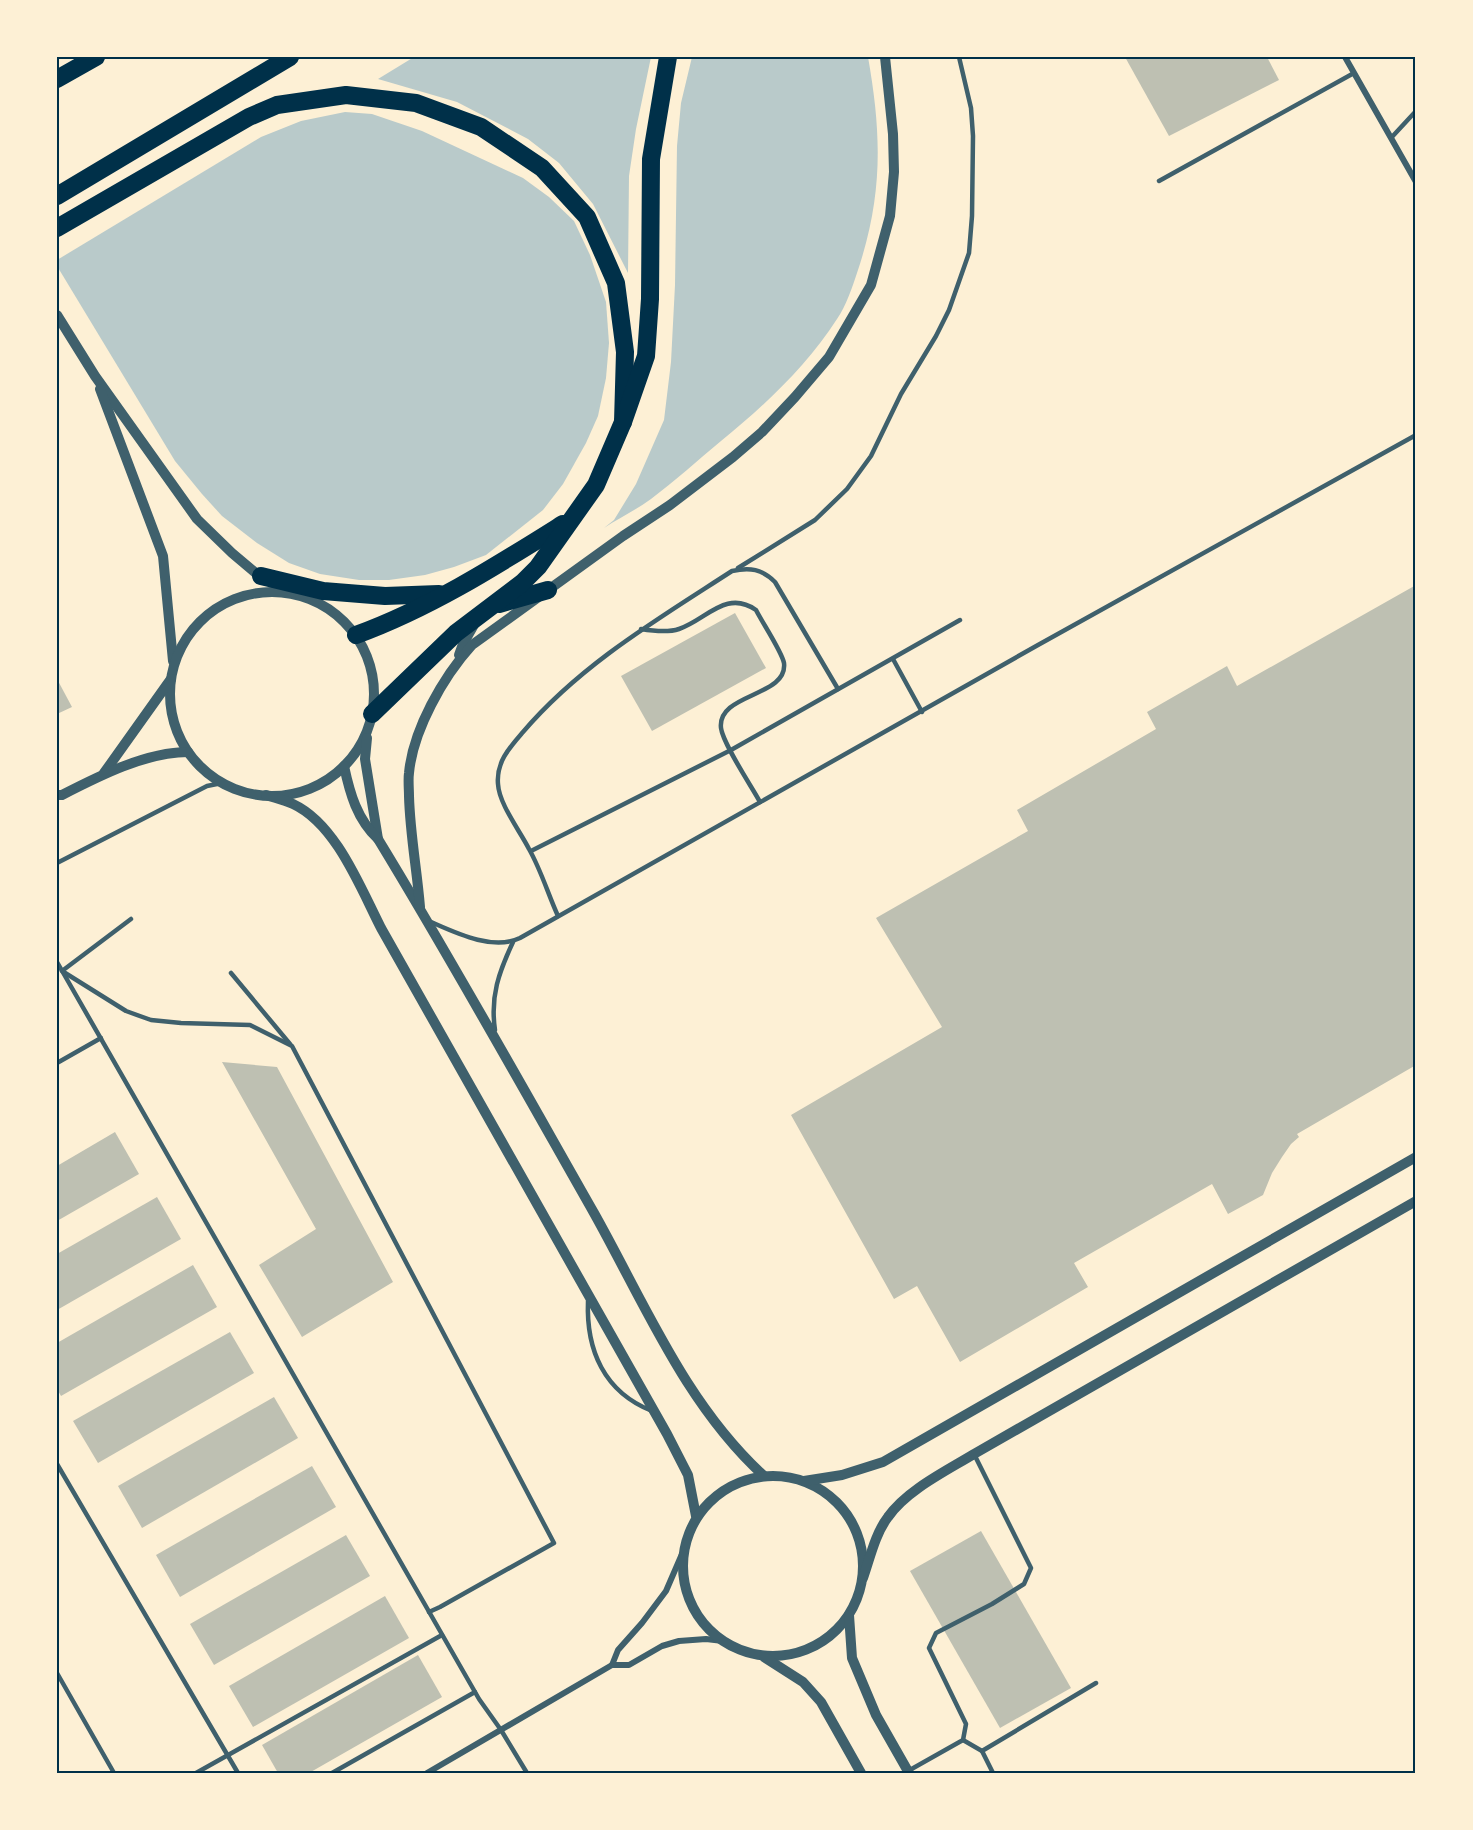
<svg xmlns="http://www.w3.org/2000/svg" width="1473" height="1830" font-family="'Archivo Narrow',sans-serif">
<rect width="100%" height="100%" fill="#fdf0d5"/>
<!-- green -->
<g fill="#b9caca">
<path d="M414,57h237l-15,72 -7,47 -1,97 -35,-69 -34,-41 -31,-24 -71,-37 -79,-23z"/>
<path d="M692,57h176c14,79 15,139 -11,216 -5,15 -11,33 -20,46 -30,47 -73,87 -116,122 -23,19 -46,40 -70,58 -15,11 -32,19 -47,29l10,-8 22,-36 28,-64 7,-58 4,-77 2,-139 4,-43z"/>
<path d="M345,112l27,2 50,17 101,47 26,19 25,24 16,34 16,47 3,41 -3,35 -8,38 -12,27 -23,41 -20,26 -57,45 -32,12 -29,8 -36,5h-30l-39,-6 -31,-11 -32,-20 -35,-27 -20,-22 -27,-33 -118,-195v-6l204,-123 40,-16z"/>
</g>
<!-- building -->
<g fill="#bec0b2">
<path d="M1125,57h142l12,23 -110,56z"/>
<path d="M1416,585v480l-119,69 2,3 -8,7 -9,13 -10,16 -9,22 -35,19 -16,-30 -138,79 14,24 -128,75 -43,-76 -23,13 -103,-184 151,-88 -66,-109 152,-87 -11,-21 139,-81 -9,-17 80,-46 10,20z"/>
<path d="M735,613l31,55 -114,63 -31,-55z"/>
<path d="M57,679l15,28 -15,7z"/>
<path d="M222,1062l55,5 116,215 -91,55 -43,-72 57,-36z"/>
<path d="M115,1132l24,42 -82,47v-55z"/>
<path d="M157,1197l24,42 -124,71v-56z"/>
<path d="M193,1265l24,42 -156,89 -4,-7v-46z"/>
<path d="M230,1332l24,41 -156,90 -25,-42z"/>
<path d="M274,1397l24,41 -156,90 -24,-42z"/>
<path d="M312,1466l24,41 -156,90 -24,-42z"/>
<path d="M981,1531l90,157 -71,40 -90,-157z"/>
<path d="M346,1535l24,41 -156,89 -24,-41z"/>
<path d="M385,1596l24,42 -156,89 -24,-41z"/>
<path d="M418,1655l24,42 -133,76h-31l-16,-28z"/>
</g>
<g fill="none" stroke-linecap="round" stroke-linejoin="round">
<!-- service -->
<g stroke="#3f606c" stroke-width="4.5">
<path d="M1391,138l25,-27"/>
<path d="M1159,181l195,-108"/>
<path d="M738,568l77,-48 32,-31 24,-33 30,-62 35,-58 13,-26 20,-57 3,-37 1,-80 -2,-28 -12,-51"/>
<path d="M641,629c12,2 26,4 38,0 27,-9 47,-40 77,-19 6,12 26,42 28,53 4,34 -67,30 -63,65 2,16 31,59 39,74"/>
<path d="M893,659l29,53"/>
<path d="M531,851l200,-101 229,-130"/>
<path d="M57,863l150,-77 15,-3"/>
<path d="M558,916c-10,-22 -17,-46 -29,-67 -9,-18 -30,-45 -31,-65 -2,-22 12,-37 25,-52 58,-68 135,-113 209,-161 18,-4 30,-2 43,11l63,107"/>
<path d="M131,919l-69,52 64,40 25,9 30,3 69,2 42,21 262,497 -114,64 -11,5"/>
<path d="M431,922c25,11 62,29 89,16l518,-293 378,-210"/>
<path d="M57,962l422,737 22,31 26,43"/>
<path d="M231,973l59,71"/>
<path d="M495,1030c-5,-34 4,-58 18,-88"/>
<path d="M57,1063l44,-25"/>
<path d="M588,1301c-2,49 16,91 64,110"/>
<path d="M57,1464l181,309"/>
<path d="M57,1673l57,100"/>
<path d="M963,1740l19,11"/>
<path d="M908,1771l55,-31 3,-16 -37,-76 7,-15 56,-29 32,-20 7,-16 -57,-114"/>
<path d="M196,1773l246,-138"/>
<path d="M332,1773l143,-81"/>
<path d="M993,1773l-11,-22 114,-68"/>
</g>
<!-- minor -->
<g stroke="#3f606c" stroke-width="6">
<path d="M1345,57l71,125"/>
<path d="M612,1665l6,-15 24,-27 24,-32 16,-37"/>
<path d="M427,1773l185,-108h17l33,-19 17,-5 27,-2 17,2"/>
</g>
<!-- tertiary -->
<g stroke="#3f606c" stroke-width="10">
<path d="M57,315l38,61 102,143 35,34 32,27"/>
<path d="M100,389l63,167 10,105"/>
<circle cx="272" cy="694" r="102"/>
<path d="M459,655l4,-11 12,-21"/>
<path d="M367,738l-2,21 13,80"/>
<path d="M344,766c6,28 13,53 34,73 75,123 145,249 216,374 51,91 92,192 170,263"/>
<path d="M104,773l67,-94"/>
<path d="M57,795h5c37,-19 84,-43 126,-43"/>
<path d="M266,795c9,3 18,5 27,9 43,20 67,83 88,124l286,506 21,41 8,41"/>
<path d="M420,907c-3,-37 -10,-73 -11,-111 0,-7 -1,-16 0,-23 4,-43 34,-96 63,-128l151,-109 47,-31 63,-48 29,-25 33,-35 34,-40 42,-72 19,-69 4,-44 -1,-38 -8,-77"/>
<circle cx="773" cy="1566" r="90"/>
<path d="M804,1481l38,-6 41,-13 533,-305"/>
<path d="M863,1578c7,-20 12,-44 25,-61 19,-27 58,-46 86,-63l442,-253"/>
<path d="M849,1615l3,43 24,57 33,58"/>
<path d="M764,1657l39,25 18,20 40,71"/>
</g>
<!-- motorway -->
<g stroke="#003049" stroke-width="18">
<path d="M57,79l39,-22"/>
<path d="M57,196l233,-139"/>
<path d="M57,228l192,-111 28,-12 69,-10 70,8 65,24 61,41 45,49 29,66 9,69 -2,70"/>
<path d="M261,576l62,15 62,5 54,-2"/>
<path d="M499,604l49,-14"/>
<path d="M356,635c74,-27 140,-69 207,-111"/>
<path d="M372,714l84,-81 66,-50 16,-16 58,-82 27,-63 23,-66 4,-57 1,-140 17,-102"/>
</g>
</g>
<!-- border -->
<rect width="1473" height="1830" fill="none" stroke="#fdf0d5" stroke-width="117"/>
<rect x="58" y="58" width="1356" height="1714" fill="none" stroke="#003049" stroke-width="2"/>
</svg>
